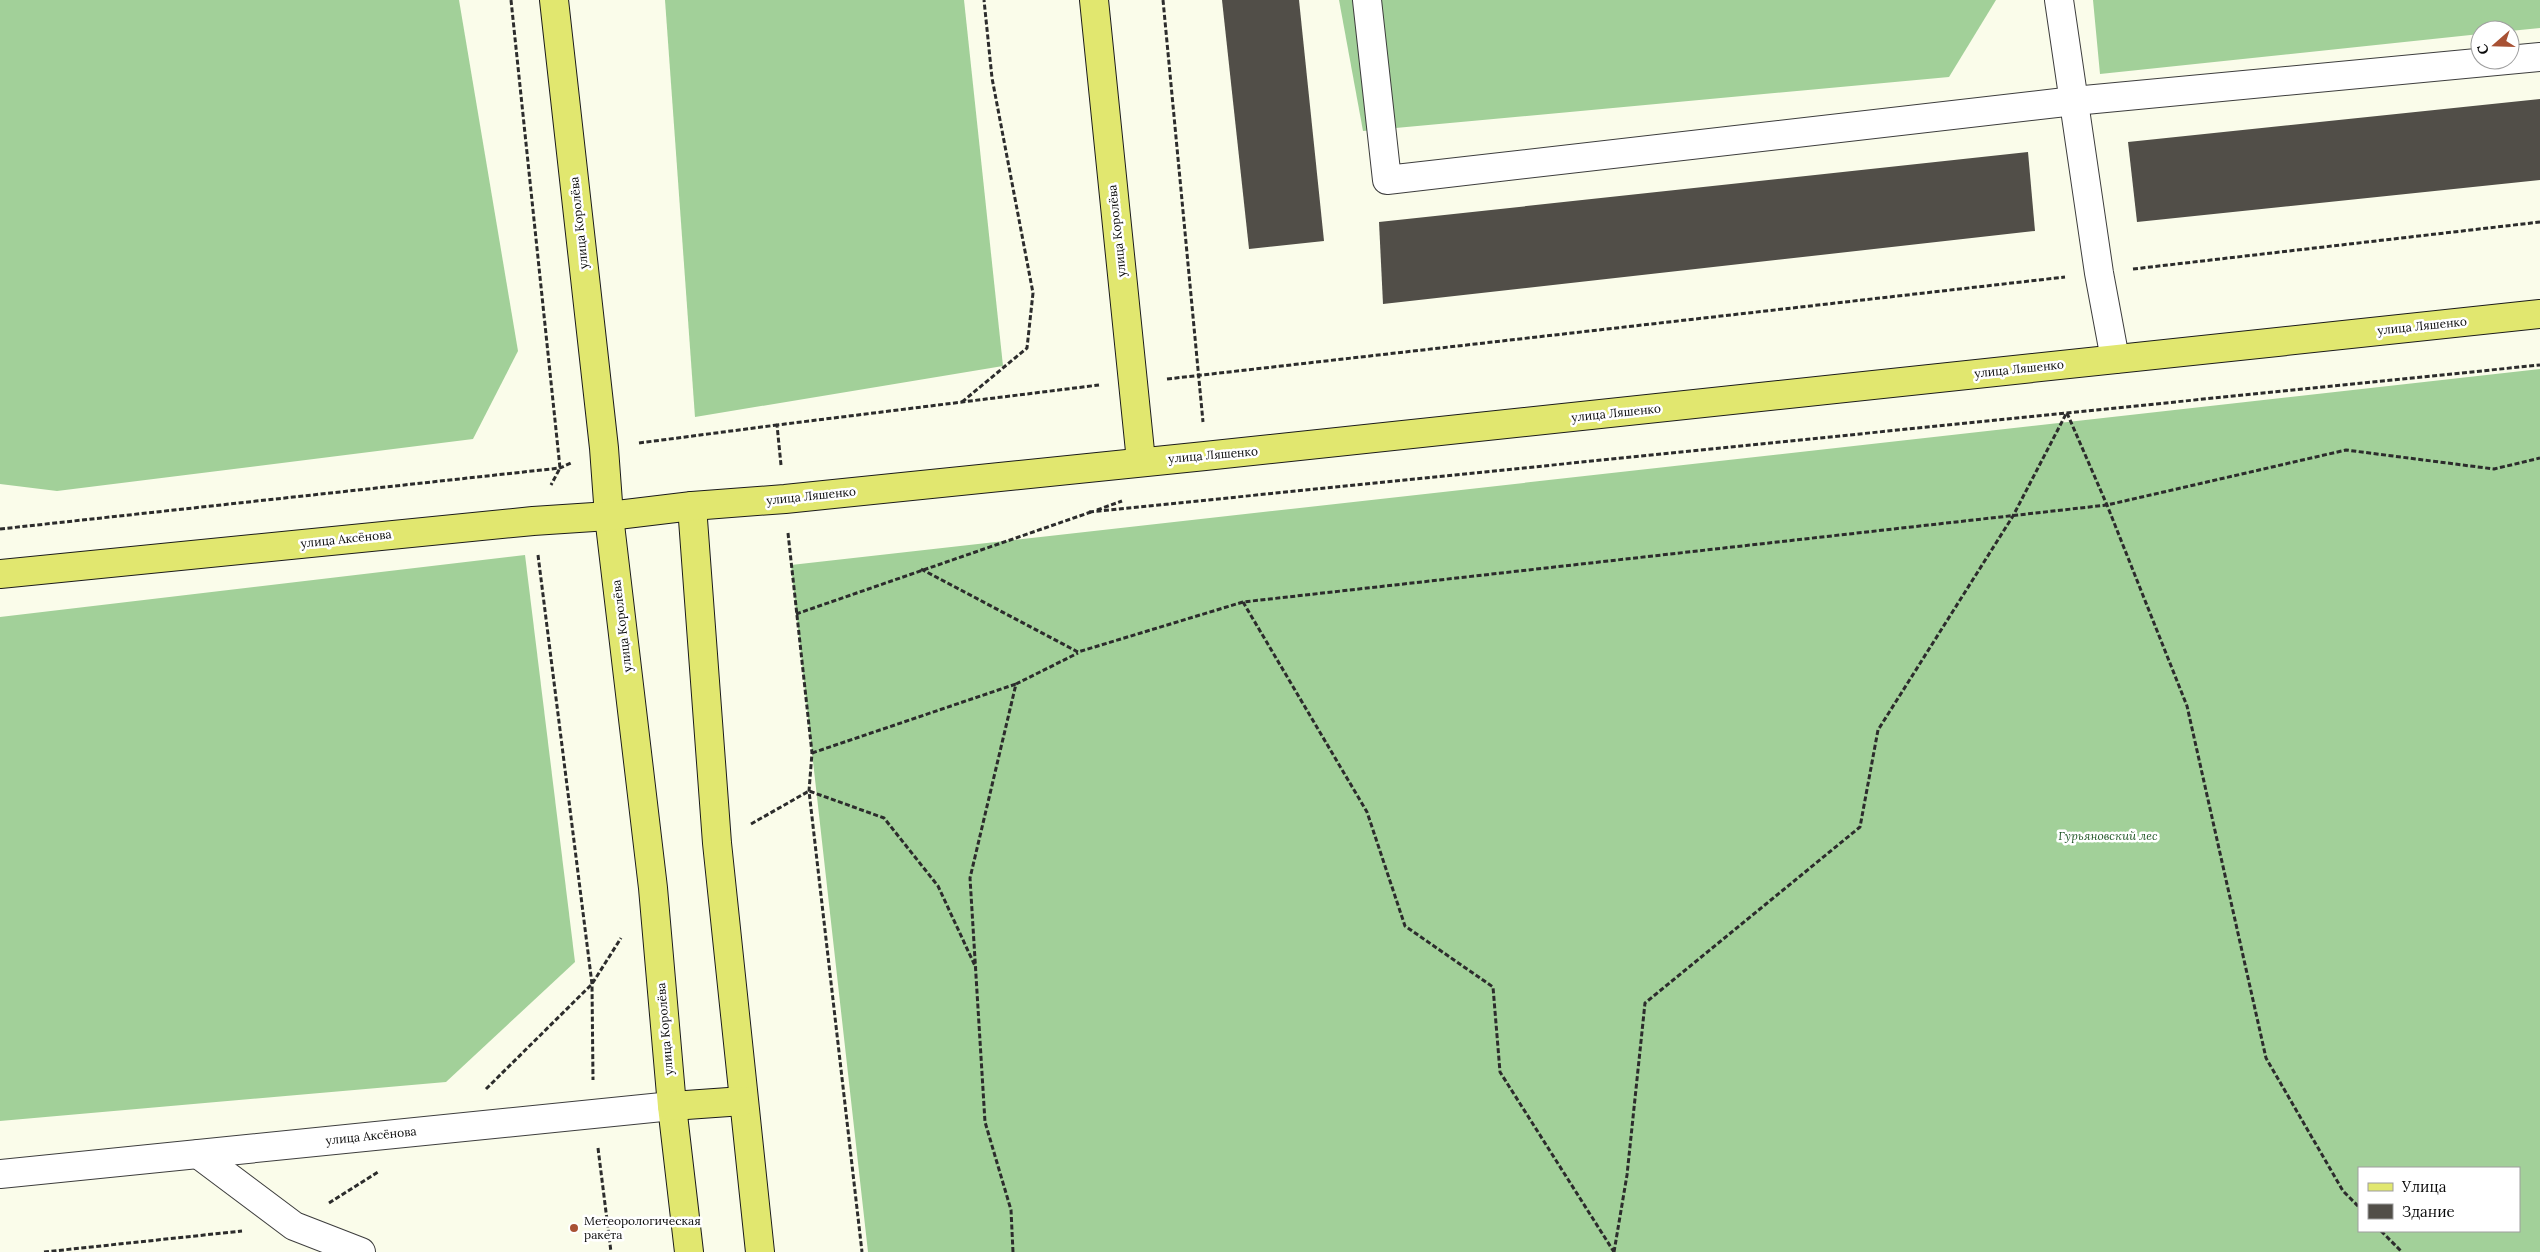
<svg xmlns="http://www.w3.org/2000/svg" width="2540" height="1252" font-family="Lora,serif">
<rect width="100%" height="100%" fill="#fafcea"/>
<!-- forest -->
<g fill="#a2d099" fill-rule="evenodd">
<path d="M0,0h459l59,351 -45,88 -416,52 -57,-7z"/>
<path d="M665,0h299l39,366 -308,51z"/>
<path d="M1339,0h657l-47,77 -586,54z"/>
<path d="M2093,0h447v28l-30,3 -30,-1v4l-380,40z"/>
<path d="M2540,369v883h-1672l-77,-687zM2359,1168h160v63h-160z"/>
<path d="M525,555l50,407 -129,120 -446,39v-504z"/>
</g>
<!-- building -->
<g fill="#514e48">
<path d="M1222,0h77l25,241 -75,8z"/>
<path d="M2540,99v81l-403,42 -9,-80z"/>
<path d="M2028,152l7,79 -652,73 -4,-82z"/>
</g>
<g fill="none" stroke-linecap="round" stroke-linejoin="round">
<!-- minor casing -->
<g stroke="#3d3d3d" stroke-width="30">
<g id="minor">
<path d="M1367,0l20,180 687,-79 466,-44"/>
<path d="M2059,0l40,273 16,86"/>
<path d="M198,1154l96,72 67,26"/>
<path d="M0,1174l672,-68"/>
</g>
</g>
<!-- major casing -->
<g stroke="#1b1b1b" stroke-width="30">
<g id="major">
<path d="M554,0l50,448 5,68 44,372 19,218 17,146"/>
<path d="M1094,0l47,461"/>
<path d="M692,506l25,337 43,409"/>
<path d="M0,574l533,-53 76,-5 83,-10 93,-7 420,-43 1335,-142"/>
<path d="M672,1106l71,-5"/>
</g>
</g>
<!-- path -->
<g stroke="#2c2c2c" stroke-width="3" stroke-dasharray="5 2.5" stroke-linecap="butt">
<path d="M511,0l49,468 -9,17"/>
<path d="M1163,0l40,422"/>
<path d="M2133,269l407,-47"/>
<path d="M1167,379l898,-102"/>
<path d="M962,402l65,-54 6,-55 -41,-215 -8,-78"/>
<path d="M2067,413l40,92 80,201 79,352 77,133 16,16"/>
<path d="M639,443l138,-18"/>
<path d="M781,465l-4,-40 322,-40"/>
<path d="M1097,510l25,-9"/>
<path d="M1089,512l1451,-147"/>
<path d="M0,529l560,-61 11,-5"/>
<path d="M788,533l24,220 -3,38 53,461"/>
<path d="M538,555l54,429 1,96"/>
<path d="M921,569l157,83 165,-50 864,-97 239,-55 148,19 46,-11"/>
<path d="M1243,602l124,210 38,114 88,61 7,85 114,180"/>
<path d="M796,614l295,-102"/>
<path d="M812,753l204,-69"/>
<path d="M751,824l58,-33 75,27 54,68 38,82"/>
<path d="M486,1089l106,-105 29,-46"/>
<path d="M598,1148l13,104"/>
<path d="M329,1203l49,-31"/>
<path d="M2381,1231l21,21"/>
<path d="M44,1252l198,-21"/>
<path d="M1013,1252l-2,-42 -26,-88 -15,-244 46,-194 62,-31"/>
<path d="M1614,1252l13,-77 18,-172 215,-176 18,-97 135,-214 53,-102"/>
</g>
<!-- minor -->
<use href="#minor" stroke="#fff" stroke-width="28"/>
<!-- major -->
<use href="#major" stroke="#e1e76f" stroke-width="28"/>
</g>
<!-- markers -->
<circle fill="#a85134" stroke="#fff" stroke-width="2" cx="574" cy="1228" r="5"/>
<g text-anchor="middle" stroke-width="5" stroke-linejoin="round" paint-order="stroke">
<!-- street labels -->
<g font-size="12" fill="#0a0a0a" stroke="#fff">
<text transform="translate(579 223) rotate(-96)" y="4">улица Королёва</text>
<text transform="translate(1117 231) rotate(-96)" y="4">улица Королёва</text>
<text transform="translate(2422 326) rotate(-6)" y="4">улица Ляшенко</text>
<text transform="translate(2019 369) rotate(-6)" y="4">улица Ляшенко</text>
<text transform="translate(1616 413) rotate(-6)" y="4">улица Ляшенко</text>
<text transform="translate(1213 455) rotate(-5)" y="4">улица Ляшенко</text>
<text transform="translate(811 496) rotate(-6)" y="4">улица Ляшенко</text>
<text transform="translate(346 539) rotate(-6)" y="4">улица Аксёнова</text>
<text transform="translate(622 626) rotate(-97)" y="4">улица Королёва</text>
<text transform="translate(665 1029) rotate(-95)" y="4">улица Королёва</text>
<text transform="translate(371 1136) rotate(-6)" y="4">улица Аксёнова</text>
</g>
<!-- park labels -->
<g font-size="12" font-style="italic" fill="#235828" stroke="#fff">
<text x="2108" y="840">Гурьяновский лес</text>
</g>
<!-- poi labels -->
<g font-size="12" fill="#0a0a0a" stroke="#fff" text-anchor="start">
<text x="584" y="1225">Метеорологическая<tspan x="584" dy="14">ракета</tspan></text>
</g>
</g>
<!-- legend -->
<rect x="2358" y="1167" width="162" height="65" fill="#ffffff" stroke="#9d9d9d"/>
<rect x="2368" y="1183" width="25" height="8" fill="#e1e76f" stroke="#9d9d9d"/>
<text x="2402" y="1192" font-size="15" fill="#0a0a0a">Улица</text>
<rect x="2368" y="1204" width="25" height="15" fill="#514e48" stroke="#9d9d9d"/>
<text x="2402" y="1217" font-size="15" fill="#0a0a0a">Здание</text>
<!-- north arrow -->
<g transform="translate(2495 45) rotate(250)"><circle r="24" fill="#ffffff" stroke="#9d9d9d"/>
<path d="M0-4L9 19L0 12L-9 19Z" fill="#a85134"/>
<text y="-8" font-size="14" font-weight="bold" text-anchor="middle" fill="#0a0a0a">С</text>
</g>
</svg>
